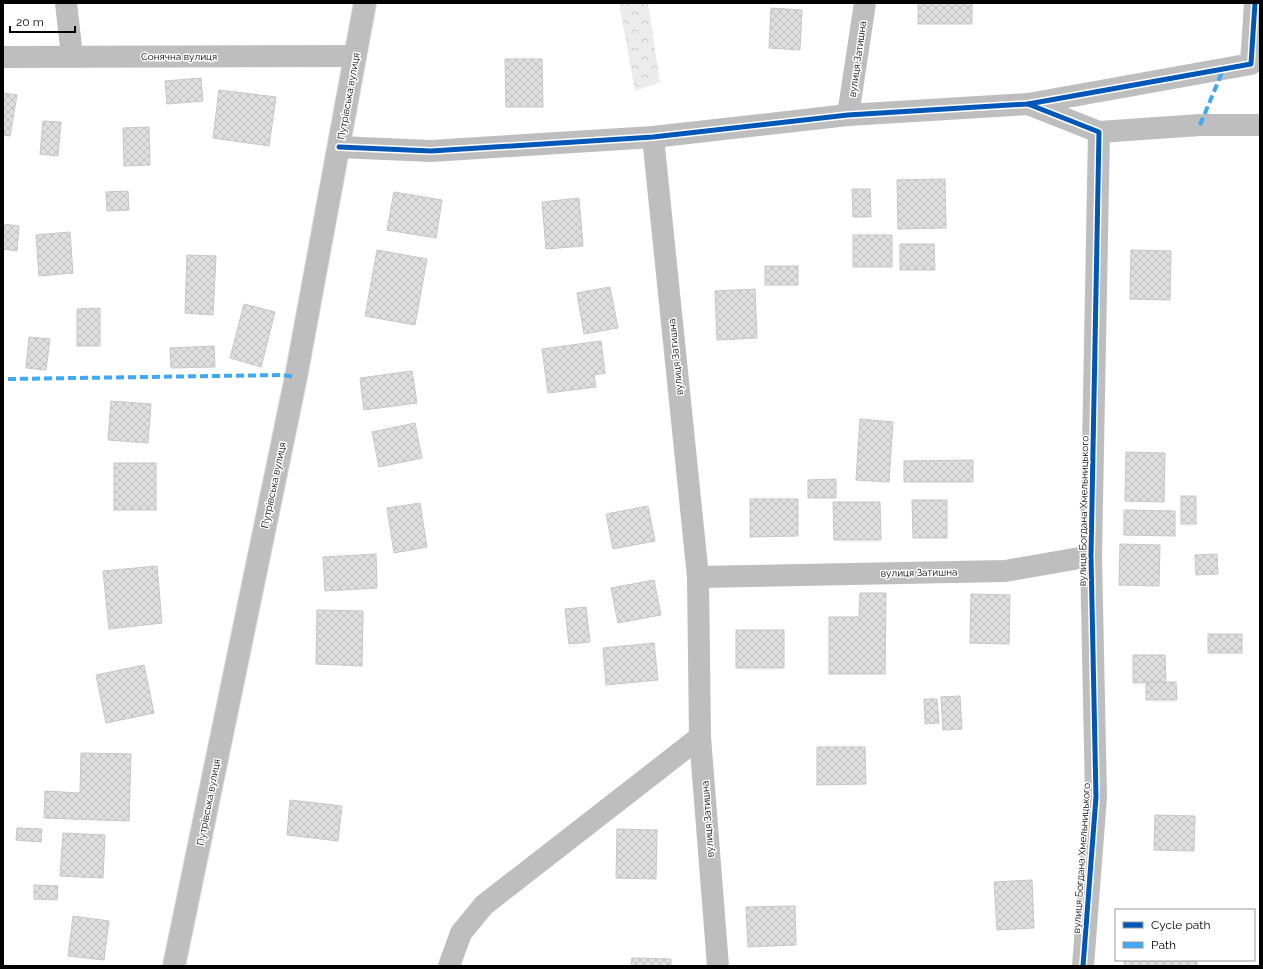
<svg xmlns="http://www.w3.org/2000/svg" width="1263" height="969" font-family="Raleway,sans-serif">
<defs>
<pattern id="forest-crowns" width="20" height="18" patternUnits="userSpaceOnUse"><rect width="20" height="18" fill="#ececec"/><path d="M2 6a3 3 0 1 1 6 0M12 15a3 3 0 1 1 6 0" fill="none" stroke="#c9c9c9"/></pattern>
<pattern id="building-cross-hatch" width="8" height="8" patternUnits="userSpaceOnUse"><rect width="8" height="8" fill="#dfdfdf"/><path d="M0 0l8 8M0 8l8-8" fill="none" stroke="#bebebe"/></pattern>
</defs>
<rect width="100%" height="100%" fill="#fff"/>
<!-- forest -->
<path fill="url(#forest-crowns)" d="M619,3h29l12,79 -25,9z"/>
<!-- building -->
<g fill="url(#building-cross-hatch)" stroke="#c7c7c7">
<rect x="918" y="3" width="54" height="21"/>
<path d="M771,8l31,2 -2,40 -31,-2z"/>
<path d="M505,59h37l1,48h-37z"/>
<path d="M201,78l2,23 -36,3 -2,-23z"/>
<path d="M219,90l57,7 -7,49 -56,-8z"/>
<path d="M3,93l14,2 -7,41 -7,-1z"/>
<path d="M43,121l18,1 -3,34 -18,-2z"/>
<path d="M149,127l1,38 -26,1 -1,-38z"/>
<path d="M945,179l1,49 -48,1 -1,-49z"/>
<path d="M852,189h18l1,28h-18z"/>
<path d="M128,191l1,19 -22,1 -1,-19z"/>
<path d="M394,192l48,8 -6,38 -49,-8z"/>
<path d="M579,198l4,48 -37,3 -4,-47z"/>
<path d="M3,224l16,2 -2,25 -14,-2z"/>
<path d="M70,232l3,41 -34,3 -3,-41z"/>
<rect x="853" y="235" width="39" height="32"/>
<path d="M900,244h34l1,26h-35z"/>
<path d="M377,250l50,9 -12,66 -50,-9z"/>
<path d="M1131,250l40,1 -1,49 -40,-1z"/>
<path d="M187,255l29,1 -3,59 -28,-2z"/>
<rect x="765" y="266" width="33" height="19"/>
<path d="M610,287l8,41 -34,6 -7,-41z"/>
<path d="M755,289l2,49 -40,2 -2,-49z"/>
<path d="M244,304l31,8 -14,55 -31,-9z"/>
<path d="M100,308v38h-23v-37z"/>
<path d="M29,337l21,2 -4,31 -20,-2z"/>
<path d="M601,341l4,32 -11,2 2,12 -48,6 -6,-44z"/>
<path d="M214,346l1,21 -44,1 -1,-20z"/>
<path d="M412,371l5,32 -53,7 -4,-32z"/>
<path d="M111,401l40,3 -3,39 -40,-3z"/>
<path d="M860,419l33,3 -4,60 -33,-2z"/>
<path d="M415,423l7,35 -43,9 -7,-35z"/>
<path d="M1126,452l39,1 -1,49 -39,-1z"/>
<path d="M973,460v22h-69v-21z"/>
<rect x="114" y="463" width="42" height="47"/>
<path d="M836,479v19h-28v-18z"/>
<rect x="1181" y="496" width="15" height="28"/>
<path d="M750,499h48v37l-48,1z"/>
<path d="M912,500h35v38h-34z"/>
<path d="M833,502h47l1,38h-47z"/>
<path d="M420,503l7,44 -33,6 -7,-45z"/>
<path d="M648,506l7,35 -42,8 -7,-35z"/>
<path d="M1124,510l51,1v25l-51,-1z"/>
<path d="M1120,544l40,1 -1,41 -40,-1z"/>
<path d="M376,554l1,34 -52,3 -2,-34z"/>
<path d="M1217,554l1,20 -22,1 -1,-20z"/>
<path d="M157,566l5,57 -53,6 -6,-58z"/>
<path d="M654,580l7,35 -43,8 -7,-35z"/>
<path d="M860,593h26l-1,81h-56v-57h30z"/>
<path d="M971,594l39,1 -1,49 -39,-1z"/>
<path d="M586,607l4,35 -21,2 -4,-35z"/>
<path d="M317,610l46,1 -1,55 -46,-2z"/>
<rect x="736" y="630" width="48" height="38"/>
<rect x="1208" y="634" width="34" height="19"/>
<path d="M654,643l4,37 -52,5 -3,-37z"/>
<path d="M1133,655h32l1,27 -33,1z"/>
<path d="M144,665l10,48 -48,10 -10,-48z"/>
<path d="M1146,682h30l1,18h-31z"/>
<path d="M960,696l2,33 -19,1 -2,-33z"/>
<path d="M924,699h13l2,24 -14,1z"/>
<path d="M817,747h48l1,37 -49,1z"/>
<path d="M81,753l50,1 -2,67 -85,-3 1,-27 35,2z"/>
<path d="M290,800l52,6 -4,35 -51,-6z"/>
<path d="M1155,815l40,1 -1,35 -40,-1z"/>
<path d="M17,828l25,1 -1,13 -25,-2z"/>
<path d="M617,829l40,1 -1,49 -40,-1z"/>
<path d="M63,833l42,2 -2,43 -43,-2z"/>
<path d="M1032,880l2,48 -37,2 -3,-48z"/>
<path d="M34,885l24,1 -1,14 -23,-1z"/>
<path d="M795,906l1,39 -48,2 -2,-40z"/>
<path d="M73,916l36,5 -5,39 -36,-4z"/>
<path d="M632,958l39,1v7h-40z"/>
<path d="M1124,960h42l31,2v4h-73z"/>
</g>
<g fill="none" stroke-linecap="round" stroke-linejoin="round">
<!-- major casing -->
<g stroke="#dbdbdb" stroke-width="24">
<path id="major" d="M174,966l122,-589 69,-374"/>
</g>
<!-- path -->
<path stroke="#b9b9b9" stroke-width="2.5" stroke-dasharray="1 2" stroke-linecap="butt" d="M3,965l8,1"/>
<!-- minor -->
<g stroke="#bebebe" stroke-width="22">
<path d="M66,3l6,53"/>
<path d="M3,57l352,-1"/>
<path d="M1028,104l71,28 -8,424 5,241 -13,169"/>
<path d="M848,115l17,-112"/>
<path d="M1099,132l101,-7h60"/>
<path d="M653,137l45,440 2,160 18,229"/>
<path d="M339,147l92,4 222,-14 195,-22 180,-11 223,-40 4,-61"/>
<path d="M698,577l307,-6 86,-15"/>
<path d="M449,966l12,-33 23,-28 216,-168"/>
</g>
<!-- major -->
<use href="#major" stroke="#bebebe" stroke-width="22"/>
<!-- quiet -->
<g stroke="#3fa9f5" stroke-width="4" stroke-dasharray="8 4" stroke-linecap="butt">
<path d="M1200,125l23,-55"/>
<path d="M8,379l274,-4 14,2"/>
</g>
<!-- cycleway casing -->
<g stroke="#fff" stroke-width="8">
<g id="cycleway">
<path d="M1028,104l71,28 -8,424 5,241 -13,169"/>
<path d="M339,147l92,4 222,-14 195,-22 180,-11 223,-40 4,-61"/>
</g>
</g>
<!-- cycleway -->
<use href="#cycleway" stroke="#0057b8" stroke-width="5"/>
</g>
<g text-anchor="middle" stroke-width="3" stroke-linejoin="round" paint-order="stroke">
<!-- street labels -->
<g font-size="10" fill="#000" stroke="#fff">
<text x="179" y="60">Сонячна вулиця</text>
<text transform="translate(857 59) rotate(-82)" y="4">вулиця Затишна</text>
<text transform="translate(348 96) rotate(-80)" y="4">Путрівська вулиця</text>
<text transform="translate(675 357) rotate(-96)" y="4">вулиця Затишна</text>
<text transform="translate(273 485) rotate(-78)" y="4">Путрівська вулиця</text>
<text transform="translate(1083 511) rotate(-89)" y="4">вулиця Богдана Хмельницького</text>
<text transform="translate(919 572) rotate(-1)" y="4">вулиця Затишна</text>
<text transform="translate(208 802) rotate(-79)" y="4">Путрівська вулиця</text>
<text transform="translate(707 819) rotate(-94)" y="4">вулиця Затишна</text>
<text transform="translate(1081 858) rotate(-86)" y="4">вулиця Богдана Хмельницького</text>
</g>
</g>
<!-- border -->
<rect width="1263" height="969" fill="none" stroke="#000000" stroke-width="8"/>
<!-- legend -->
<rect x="1115" y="909" width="140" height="52" fill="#ffffff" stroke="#999999"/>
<rect x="1123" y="922" width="20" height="6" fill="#0057b8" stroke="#999999"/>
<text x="1151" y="929" font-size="12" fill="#000000">Cycle path</text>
<rect x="1123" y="942" width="20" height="6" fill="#3fa9f5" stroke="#999999"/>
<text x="1151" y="949" font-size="12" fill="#000000">Path</text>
<!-- scale -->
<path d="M10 26v6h65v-6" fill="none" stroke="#000000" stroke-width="2"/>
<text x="16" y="26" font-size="12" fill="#000000" stroke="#ffffff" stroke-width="3" paint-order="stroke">20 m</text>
</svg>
